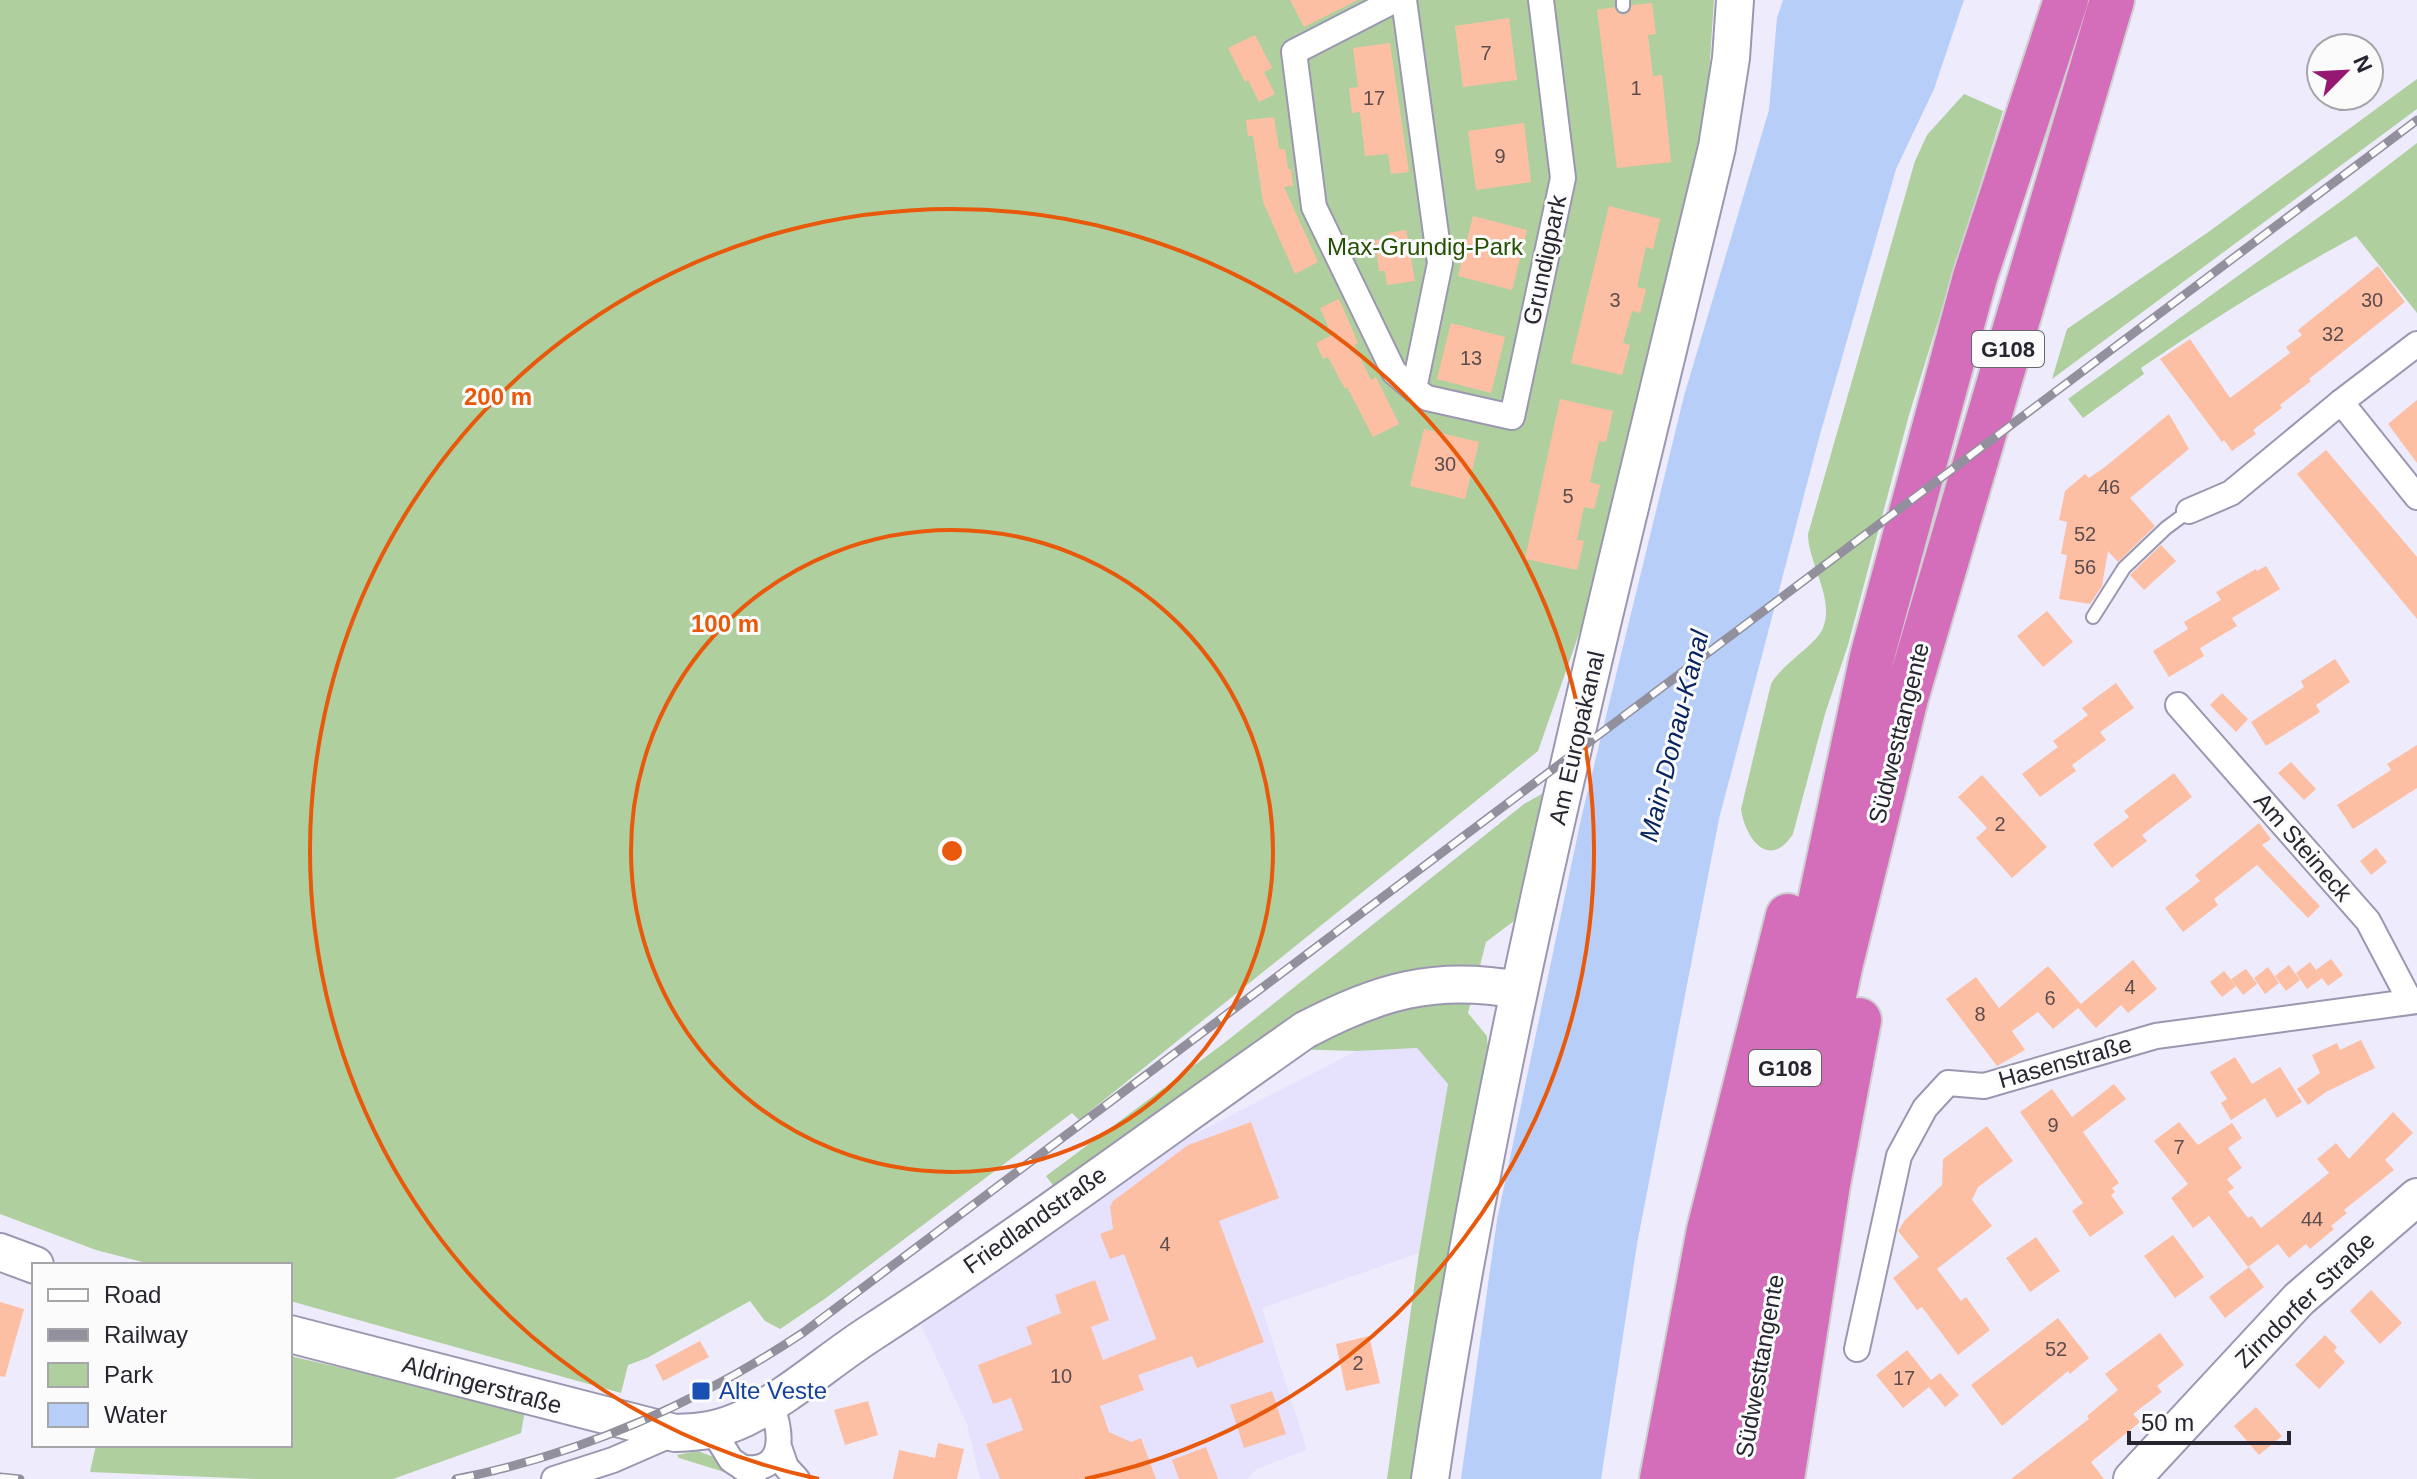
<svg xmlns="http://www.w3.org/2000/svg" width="2417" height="1479" font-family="Helvetica,sans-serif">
<rect width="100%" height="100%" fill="#eeebfc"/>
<!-- built -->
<path fill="#e6e2fe" d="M1417,1048l31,36 -29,169 -157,55 45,142 -50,19 -10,10h-267l-13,-55 -46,-99 247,-177 188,-97z"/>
<!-- green -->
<g fill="#afd09e">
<path d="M0,0h1714l-8,120 -119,491 -49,140 -459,369 -7,-7 -246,185 -46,31 -15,-8 -15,-20 -103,57 -19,7 -7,28 -331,-92v-36h-136l-58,-15 -96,-36z"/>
<path d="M2417,79v30l-365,270 15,-50 140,-96z"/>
<path d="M1964,94l39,17 -94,304 -61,230 -23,69 -32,120c-24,37 -48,4 -52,-25l30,-125c12,-21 45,-39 52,-56 12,-30 -15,-65 -15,-94l107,-373 12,-26z"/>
<path d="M2417,143v170l-61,-77c-74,40 -145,84 -215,132l3,6 -61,44 -15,-19 276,-200z"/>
<path d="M1547,791l-33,130 -28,21 -18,71 19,23 2,37 -74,406h-28l32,-226 29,-169 -31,-36 -61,3 -101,-3 -200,140 -9,-12 177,-132 301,-240z"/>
<path d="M290,1356l235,54 -4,23 -128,46h-135l-168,-7 6,-27h194z"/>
<path d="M698,1451l18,7 18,17 -55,-17 -2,-3z"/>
</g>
<!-- water -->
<path fill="#b6cef8" d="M1783,0h181l-30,89 -38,80 -77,269 -100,381 -82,425 -36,235h-140l36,-259 84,-401 103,-423 85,-286 8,-92z"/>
<!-- building -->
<g fill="#fdbfa3">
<path d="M1290,0h68l-54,27z"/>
<path d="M1652,3l4,31 -8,1 5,41 9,-1 9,87 -54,6 -20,-158 17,-3 4,6 6,2 6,-4 2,-6z"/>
<path d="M1509,18l8,62 -54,7 -8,-61z"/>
<path d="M1255,35l17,33 -8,4 11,22 -16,8 -11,-22 -3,2 -17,-34z"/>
<path d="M1390,43l19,129 -18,2 -3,-20 -23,2 -5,-44 -8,1 -3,-25 9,-1 -5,-39z"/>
<path d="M1274,117l5,32h6l3,20h3l2,17 -9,1 34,75 -23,12 -32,-72 -10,-66h-5l-2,-16z"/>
<path d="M1524,123l7,59 -55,8 -8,-59z"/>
<path d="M1609,206l51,13 -7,30 -7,-2 -9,40 9,2 -6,24 -8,-2 -9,32 7,2 -8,30 -51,-12z"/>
<path d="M1473,216l54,14 -15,60 -54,-14z"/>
<path d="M1406,230l9,51 -28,4 -2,-14h-6l-4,-31 14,-2 -1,-5z"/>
<path d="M2378,266l27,36 -96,77 2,2 -31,24 2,3 -29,22 3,4 -24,17 -8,-11 -2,2 -62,-83 30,-20 40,59 60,-45 -4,-6 16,-12 -4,-5z"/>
<path d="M1339,299l19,44 -4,2 17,35 5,-3 23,47 -26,13 -26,-50 -2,2 -17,-32 -5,2 -7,-16 16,-8 -12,-27z"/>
<path d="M1451,323l54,14 -14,56 -54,-14z"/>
<path d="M1560,399l53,12 -7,31 -7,-1 -9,41 10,3 -6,24 -10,-2 -7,33 7,1 -7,29 -52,-11z"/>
<path d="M2417,400v63l-29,-39z"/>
<path d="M2169,414l20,35 -59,49 25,28 -37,36 -10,-11 -6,35 -12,18 -31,-5 8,-44 -6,-1 6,-32 -8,-2 6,-29 20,-17 4,4 16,-11z"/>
<path d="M1424,429l55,13 -14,57 -55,-13z"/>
<path d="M2326,450l91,107v62l-120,-145z"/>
<path d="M2161,545l15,16 -32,29 -14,-15z"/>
<path d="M2266,566l14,23 -48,29 5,8 -37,22 4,8 -35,21 -16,-26 35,-22 -4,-7 37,-22 -5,-8 40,-23 1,2z"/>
<path d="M2047,611l26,31 -30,25 -26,-31z"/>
<path d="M2335,659l15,23 -34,23 4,7 -54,34 -15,-24 53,-35 -3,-6z"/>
<path d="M2116,683l18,25 -34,24 6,8 -34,25 4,6 -36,26 -18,-23 36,-27 -5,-6 35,-26 -6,-7z"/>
<path d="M2222,693l26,26 -12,13 -26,-27z"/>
<path d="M2417,745v43l-64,41 -16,-24 54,-35 -4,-6z"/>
<path d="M2291,762l25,27 -12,11 -26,-27z"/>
<path d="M2174,773l18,24 -50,38 5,6 -35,27 -19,-24 36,-27 -5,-6z"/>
<path d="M1982,775l65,72 -35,31 -36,-40 11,-10 -29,-31z"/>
<path d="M2259,823l12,16 -9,6 58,61 -12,12 -51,-53 -43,34 4,6 -35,27 -18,-24 35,-27 -5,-6z"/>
<path d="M2376,848l11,14 -16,13 -11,-14z"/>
<path d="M2331,959l12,16 -15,11 -12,-16z"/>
<path d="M2133,960l24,29 -29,24 -7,-8 -25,23 -18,-20 -25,21 -15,-17 -26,19 13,19 -28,16 -51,-67 30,-22 23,31 49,-42 33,38z"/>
<path d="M2310,962l12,16 -15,11 -11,-16z"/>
<path d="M2289,965l11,15 -14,11 -11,-15z"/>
<path d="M2268,967l11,16 -14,11 -11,-16z"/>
<path d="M2246,969l11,15 -14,11 -12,-16z"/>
<path d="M2224,971l12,15 -14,11 -12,-15z"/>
<path d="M2361,1040l14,28 -49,24 -18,13 -11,-16 23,-16 -8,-18 25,-12 3,7z"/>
<path d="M2235,1057l17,27 28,-17 22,35 -25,16 -12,-20 -34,22 -10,-17 6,-4 -17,-27z"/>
<path d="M2114,1084l12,15 -43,33 36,51 -7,5 3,4 -4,3 13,18 -34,24 -18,-26 11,-8 -63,-91 32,-23 20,28z"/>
<path d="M2393,1112l20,21 -28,27 9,10 -50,40 3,3 -16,13 3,3 -24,20 -4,-5 -17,14 -11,-14 -30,23 -39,-51 -16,12 -22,-30 17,-14 -34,-43 25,-19 19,23 34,-22 10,15 -14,10 14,20 -15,11 7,9 -6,4 20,26 4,-2 9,12 68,-55 -12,-14 19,-16 13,16z"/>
<path d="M1251,1122l28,76 -60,23 45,121 -67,26 -5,-12 -54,19 6,15 -44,16 9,26 22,10 10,-4 15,41h-156l-14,-35 37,-14 -12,-32 -18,6 -15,-39 54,-21 -6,-17 35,-14 -6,-18 40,-15 14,40 -18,7 12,33 53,-21 -32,-85 -14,5 -10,-25 13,-5 -3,-22 3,-6 75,-56z"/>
<path d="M1987,1126l26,35 -35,26 -6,13 20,26 -55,43 24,32 5,-4 24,33 -32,25 -36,-48 -5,3 -24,-32 26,-21 -21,-26 7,-11 37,-35 1,-26z"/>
<path d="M2173,1235l31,42 -29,21 -31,-42z"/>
<path d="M2036,1237l24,34 -30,21 -24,-34z"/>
<path d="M2249,1267l15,20 -39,31 -16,-21z"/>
<path d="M2371,1290l31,33 -22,21 -30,-33z"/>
<path d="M0,1302l24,7 -19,68 -5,-1z"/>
<path d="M2058,1318l31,40 -19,16 -2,-3 -66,55 -31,-41z"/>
<path d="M2160,1333l24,32 -27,21 5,6 -29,22 7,8 -49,40 13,17h-93l78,-60 -2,-3 31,-26 -13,-16z"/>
<path d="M2325,1335l12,12 -3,4 11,11 -26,27 -24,-24z"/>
<path d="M1369,1336l11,47 -34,8 -10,-47z"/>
<path d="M700,1341l9,16 -46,24 -8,-16z"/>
<path d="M1907,1350l24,30 9,-7 19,22 -14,12 -16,-20 -26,21 -27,-33z"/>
<path d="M1272,1391l14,43 -42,14 -14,-43z"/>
<path d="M868,1401l10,34 -33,10 -11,-35z"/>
<path d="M2256,1407l26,29 -23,19 -25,-29z"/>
<path d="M938,1443l26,6 -7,30h-64l6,-29 36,8z"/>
<path d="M1206,1447l12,32h-39l-7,-19z"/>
</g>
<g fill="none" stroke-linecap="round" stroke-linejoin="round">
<!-- lane casing -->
<g stroke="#9c97b1" stroke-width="16">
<g id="lane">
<path d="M1623,0v6"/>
<path d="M2093,617l31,-49 42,-40 23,-17"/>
</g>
</g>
<!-- street casing -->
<g stroke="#9c97b1" stroke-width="28">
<g id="street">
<path d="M1395,0l-101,52 20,155 80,165 20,17"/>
<path d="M1404,0l36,263 -26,126 13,9 85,19 51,-239 -22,-178"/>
<path d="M2341,402l76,95"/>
<path d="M2189,511l42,-18 110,-91 76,-58"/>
<path d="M2178,705l190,216 42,80"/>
<path d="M1857,1349l42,-193 26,-48 23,-25 36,3 172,-50 261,-35"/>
<path d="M713,1431l18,29 23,15"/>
<path d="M779,1447l7,20 11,12"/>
<path d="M743,1468c44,4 39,-35 28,-64"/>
<path d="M554,1479l59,-19 62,-27"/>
</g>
</g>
<!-- secondary casing -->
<g stroke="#9c97b1" stroke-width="40">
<g id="secondary">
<path d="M0,1252l35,13"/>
<path d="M290,1334l385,99c28,-1 45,-3 70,-15 46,-23 84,-58 126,-85 148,-96 290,-202 434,-303 74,-39 130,-55 214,-40"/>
<path d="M1430,1479c66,-447 182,-893 287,-1332l14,-89 4,-58"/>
<path d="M2132,1479l167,-180 118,-102"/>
</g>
</g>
<!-- highway casing -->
<g stroke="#cfcfd1" stroke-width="48">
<g id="highway">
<path d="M1662,1479l47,-249 79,-314"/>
<path d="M1700,1479l47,-234 125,-588 103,-380 91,-277"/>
<path d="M1740,1479l41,-232 59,-280 66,-269 206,-698"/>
<path d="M1782,1479l46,-295 31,-164"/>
</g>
</g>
<!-- lane -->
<use href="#lane" stroke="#fff" stroke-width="12"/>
<!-- street -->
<use href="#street" stroke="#fff" stroke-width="24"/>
<!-- secondary -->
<use href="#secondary" stroke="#fff" stroke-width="36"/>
<!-- highway -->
<use href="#highway" stroke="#d56eba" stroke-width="44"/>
<!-- rail casing -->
<g stroke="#93909e" stroke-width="9">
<g id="rail">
<path d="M0,1477l20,2"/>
<path d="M456,1479c126,-25 242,-76 348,-147l1613,-1212"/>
</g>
</g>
<!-- rail -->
<use href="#rail" stroke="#fbfbfb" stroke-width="6" stroke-dasharray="18" stroke-linecap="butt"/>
</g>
<!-- distance rings -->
<g fill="none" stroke="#e8590c" stroke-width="4">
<circle cx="952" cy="851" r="321"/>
<path d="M819 1479A642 642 0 1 1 1085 1479"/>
</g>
<!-- markers -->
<rect fill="#1a4fb4" stroke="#fbfbfb" stroke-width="3" x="691" y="1381" width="20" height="20" rx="4"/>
<g text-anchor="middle" stroke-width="6" stroke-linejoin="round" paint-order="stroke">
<!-- number labels -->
<g font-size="20" fill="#5c4c4d">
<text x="1486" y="60">7</text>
<text x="1636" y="95">1</text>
<text x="1374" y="105">17</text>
<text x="1500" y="163">9</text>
<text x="1615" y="307">3</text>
<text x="2372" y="307">30</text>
<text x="2333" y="341">32</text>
<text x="1471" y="365">13</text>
<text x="1445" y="471">30</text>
<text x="2109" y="494">46</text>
<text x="1568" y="503">5</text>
<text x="2085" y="541">52</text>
<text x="2085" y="574">56</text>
<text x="2000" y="831">2</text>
<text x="2130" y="994">4</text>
<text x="2050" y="1005">6</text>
<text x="1980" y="1021">8</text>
<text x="2053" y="1132">9</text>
<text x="2179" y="1154">7</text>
<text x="2312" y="1226">44</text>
<text x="1165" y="1251">4</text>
<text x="2056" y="1356">52</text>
<text x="1358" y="1370">2</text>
<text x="1061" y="1383">10</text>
<text x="1904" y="1385">17</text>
</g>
<!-- shield labels -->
<g fill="#fbfbfb" stroke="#67656d" stroke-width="2">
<rect x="1972" y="331" width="72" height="36" rx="6"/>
<rect x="1749" y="1050" width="72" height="36" rx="6"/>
</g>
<g font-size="22" font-weight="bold" fill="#272530">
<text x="2008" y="357">G108</text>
<text x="1785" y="1076">G108</text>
</g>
<!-- park labels -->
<g font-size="24" fill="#265003" stroke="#fbfbfb">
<text x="1425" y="255">Max-Grundig-Park</text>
</g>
<!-- street labels -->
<g font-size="24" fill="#272530" stroke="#fbfbfb">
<text transform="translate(1545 260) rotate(-78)" y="8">Grundigpark</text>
<text transform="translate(1899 733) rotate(-76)" y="8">Südwesttangente</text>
<text transform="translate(1577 738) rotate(-77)" y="8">Am Europakanal</text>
<text transform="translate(2303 847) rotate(49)" y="8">Am Steineck</text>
<text transform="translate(2065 1062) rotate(-16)" y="8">Hasenstraße</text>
<text transform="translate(1035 1220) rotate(-35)" y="8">Friedlandstraße</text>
<text transform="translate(2305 1300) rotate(-44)" y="8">Zirndorfer Straße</text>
<text transform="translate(1760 1366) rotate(-80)" y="8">Südwesttangente</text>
<text transform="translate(482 1385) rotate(15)" y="8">Aldringerstraße</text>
</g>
<!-- transit labels -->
<g font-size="24" fill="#164399" stroke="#fbfbfb" text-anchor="start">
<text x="719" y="1399">Alte Veste</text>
</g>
<!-- water labels -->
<g font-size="26" font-style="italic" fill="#092561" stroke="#fbfbfb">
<text transform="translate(1674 736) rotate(-76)" y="9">Main-Donau-Kanal</text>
</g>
</g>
<circle cx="952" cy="851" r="12" fill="#e8590c" stroke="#fbfbfb" stroke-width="4"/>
<g font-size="24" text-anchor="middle" font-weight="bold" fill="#e8590c" stroke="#fbfbfb" stroke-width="6" stroke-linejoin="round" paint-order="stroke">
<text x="498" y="405">200 m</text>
<text x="725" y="632">100 m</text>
</g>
<!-- legend -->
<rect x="32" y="1263" width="260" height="184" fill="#fbfbfb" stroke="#a6a5aa" stroke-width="2"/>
<rect x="48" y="1289" width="40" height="12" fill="#ffffff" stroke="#a6a5aa" stroke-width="2"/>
<text x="104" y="1303" font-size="24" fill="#272530">Road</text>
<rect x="48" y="1329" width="40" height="12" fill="#93909e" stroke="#a6a5aa" stroke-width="2"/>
<text x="104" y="1343" font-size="24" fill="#272530">Railway</text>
<rect x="48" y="1363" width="40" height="24" fill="#afd09e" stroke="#a6a5aa" stroke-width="2"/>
<text x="104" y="1383" font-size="24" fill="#272530">Park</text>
<rect x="48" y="1403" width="40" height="24" fill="#b6cef8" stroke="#a6a5aa" stroke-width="2"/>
<text x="104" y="1423" font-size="24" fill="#272530">Water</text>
<!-- north arrow -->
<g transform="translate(2345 72) rotate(66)"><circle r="38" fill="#fbfbfb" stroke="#a6a5aa" stroke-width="2"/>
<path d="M0-6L14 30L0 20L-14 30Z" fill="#951872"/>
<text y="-12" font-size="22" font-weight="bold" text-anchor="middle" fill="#272530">N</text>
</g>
<!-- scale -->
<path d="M2129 1431v12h160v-12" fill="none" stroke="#272530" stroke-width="4"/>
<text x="2141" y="1431" font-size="24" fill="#272530" stroke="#fbfbfb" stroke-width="6" paint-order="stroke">50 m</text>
</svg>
